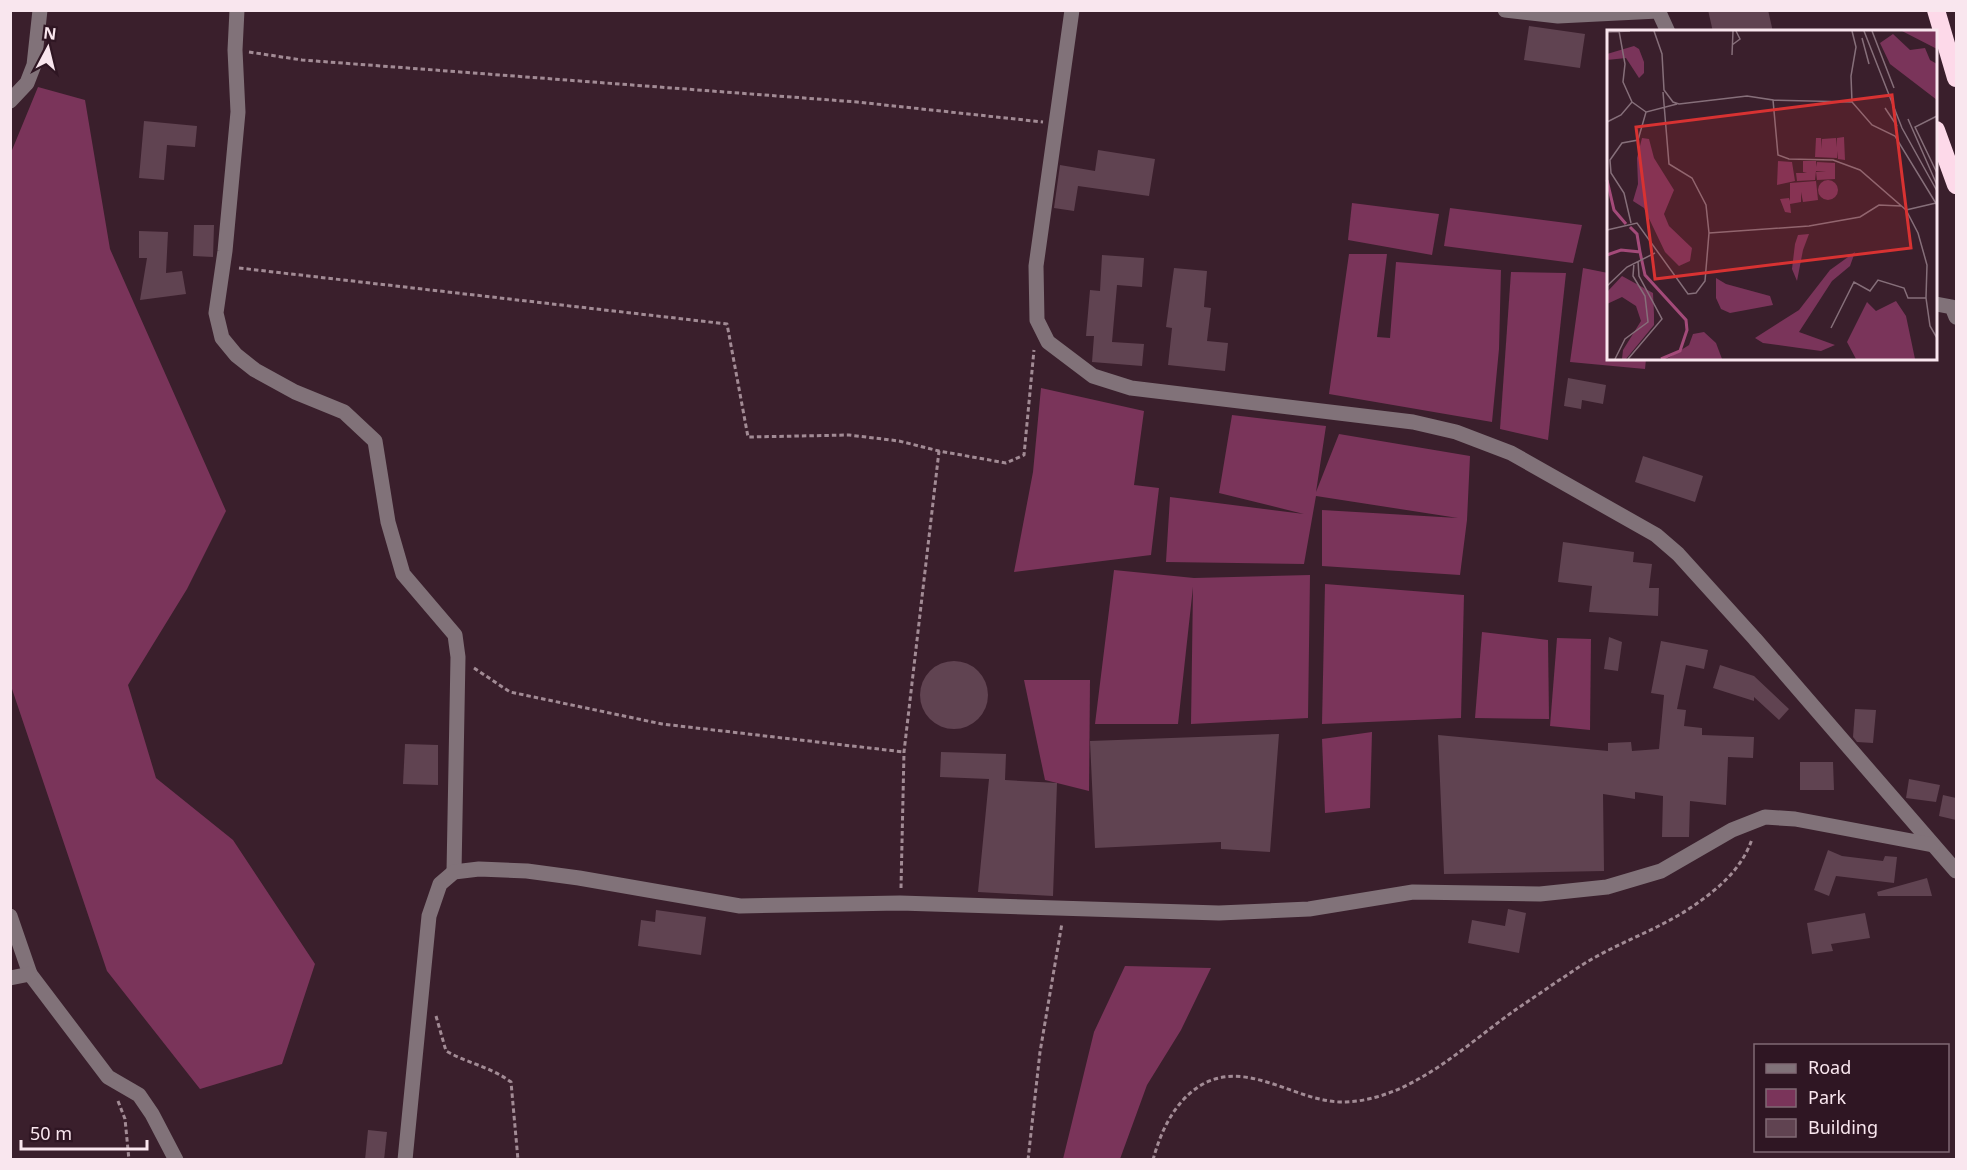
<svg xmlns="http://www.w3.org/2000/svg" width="1967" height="1170" font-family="'Noto Sans',sans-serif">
<rect width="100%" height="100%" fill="#3a1f2c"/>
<!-- green -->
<g fill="#7a345a">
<path d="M38,87l47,13 25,149 116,262 -39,78 -59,96 28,93 77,62 82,124 -33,100 -82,25 -93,-118 -96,-285 -1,-531z"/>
<path d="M1352,203l87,11 -7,41 -84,-15z"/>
<path d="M1450,208l132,17 -9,38 -129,-17z"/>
<path d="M1349,254h38l-10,83 13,1 6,-76 105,8 -2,79 -7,73 -163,-28z"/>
<path d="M1583,268l25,5v85l38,1 -1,10 -75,-7z"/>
<path d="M1511,272l55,1 -18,167 -48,-11z"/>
<path d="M1041,388l103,23 -10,74 25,3 -8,67 -137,17 19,-100z"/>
<path d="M1232,415l94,11 -10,66 23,-58 131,22 -3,64 -7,55 -138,-9v-56l136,8 -142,-22 -12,68 -138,-2 4,-65 134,17 -85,-21z"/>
<path d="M1114,570l80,8 116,-3 -2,143 -117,6 2,-137 -15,137h-83z"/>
<path d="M1325,584l139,11 -3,123 -139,6z"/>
<path d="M1482,632l66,8 1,79 -74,-1z"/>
<path d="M1557,638l34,1 -1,91 -40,-4z"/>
<path d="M1024,680h66l-1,111 -44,-11z"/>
<path d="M1372,732l-2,76 -45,5 -3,-74z"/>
<path d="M1125,966l86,2 -30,62 -34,55 -27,74h-57l31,-127z"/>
</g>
<!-- building -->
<g fill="#604351">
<path d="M1708,10h60l5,22h-60z"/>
<path d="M1529,26l56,8 -5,34 -56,-8z"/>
<path d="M144,121l53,5 -2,21 -28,-2 -3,35 -25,-2z"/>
<path d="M1098,150l57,9 -6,37 -71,-10 -4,25 -20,-3 6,-43 35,6z"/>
<path d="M194,225h20l-1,32 -20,-1z"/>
<path d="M139,231l29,1 -2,41 16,-2 4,23 -46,6 7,-42h-8z"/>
<path d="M1102,255l42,3 -2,29 -25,-2 -5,57 32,2 -2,22 -50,-4 2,-26h-8l4,-46 10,1z"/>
<path d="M1174,268l33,3 -3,36 7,1 -4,33 21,2 -3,28 -57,-6 4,-37 -6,-1z"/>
<path d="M1568,378l38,7 -3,19 -21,-4 -1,9 -17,-3z"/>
<path d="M1643,456l60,20 -8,26 -60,-20z"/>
<path d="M1563,542l71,10 -1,10 19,2 -3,24h10l-1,28 -69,-4 3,-26 -34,-4z"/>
<path d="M1609,637l13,5 -4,29 -14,-2z"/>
<path d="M1661,641l47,9 -4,19 -18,-4 -9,44 9,1 -2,16 18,2v7l52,2 -1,21 -25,-1 -2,48 -36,-4 -1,36h-27l1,-41 -28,-4v7l-32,-5 1,77 -160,3 -6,-139 170,16v-8l23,-1 1,9 27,-2 5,-54 -13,-2z"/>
<circle cx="954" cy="695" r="34"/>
<path d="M1720,665l34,11 35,33 -10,11 -25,-23v4l-41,-13z"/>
<path d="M1855,709l21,1 -3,33 -16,-1 -4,-5z"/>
<path d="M1279,734l-9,118 -49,-3v-7l-126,6 -5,-107z"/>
<path d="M405,744l33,1v40l-35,-1z"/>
<path d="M941,752l65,2 -1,26 52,3 -4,113 -75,-4 11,-113 -49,-2z"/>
<path d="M1800,762h33l1,28h-34z"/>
<path d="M1909,779l31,6 -4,17 -30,-4z"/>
<path d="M1943,795l13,3v22l-17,-4z"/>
<path d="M1828,850l14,6 41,5 2,-5 12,1 -3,26 -58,-7 -7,20 -15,-6z"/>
<path d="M1927,878l5,18h-54l-1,-4z"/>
<path d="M1508,909l18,4 -7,40 -51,-10 4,-23 33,6z"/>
<path d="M656,910l50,7 -5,38 -63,-9 3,-26 14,2z"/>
<path d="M1865,913l5,25 -39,6 2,7 -21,3 -5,-31z"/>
<path d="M368,1130l19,2 -3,28h-19z"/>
</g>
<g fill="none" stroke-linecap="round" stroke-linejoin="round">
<!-- path -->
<g stroke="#a28b95" stroke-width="3" stroke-dasharray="4.5 3" stroke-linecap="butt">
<path d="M249,52l53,8 555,42 186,20"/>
<path d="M239,268l488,56 21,113 101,-2 50,6 40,10 67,12 18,-8 10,-105"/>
<path d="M474,668l36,24 152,32 242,28"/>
<path d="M901,888l3,-136 35,-301"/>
<path d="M436,1016l10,35c21,12 45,16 65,31l7,78"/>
<path d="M118,1101l7,18 4,41"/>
<path d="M1028,1160l12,-108 22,-129"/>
<path d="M1153,1160c8,-30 23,-62 52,-77 46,-23 94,21 141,19 64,-3 115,-53 165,-89 23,-16 47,-32 71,-48 43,-27 88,-38 130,-73 18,-14 33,-32 40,-53"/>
</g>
<!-- minor -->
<g stroke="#817279" stroke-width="15">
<path d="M237,10l-2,40 3,62 -13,139 -9,62 6,25 14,17 19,15 40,22 49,20 31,29 13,81 15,52 52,61 3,22 -4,215"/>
<path d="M1072,10l-36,256 1,54 11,22 45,34 38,12 282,34 43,10 55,21 145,82 22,19 77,85 201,232"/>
<path d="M1505,10l53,6 100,-5"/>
<path d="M1658,10l10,22"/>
<path d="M10,101l17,-18 7,-18 6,-55"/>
<path d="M1936,304l16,3 4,10"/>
<path d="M10,916l20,58 78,103 31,18 13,19 24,46"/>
<path d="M10,978l20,-4"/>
<path d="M405,1160l24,-244 11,-32 14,-12 25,-3 48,2 52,7 161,28 160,-3 319,10 90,-4 104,-17 127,2 67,-7 54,-16 71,-41 33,-13 30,2 138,26"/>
</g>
<!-- highway -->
<g stroke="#fdd9e9" stroke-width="18">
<path d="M1936,10l20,68"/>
<path d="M1936,130l20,55"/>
</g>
</g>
<!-- overview -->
<g transform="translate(1607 30)">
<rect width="330" height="330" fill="#3a1f2c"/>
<path d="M295,1h34l1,18zM286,4l17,16 15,-2 5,12 7,4v36l-47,-36 -10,-21zM27,16l5,3 5,13v11l-5,5 -13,-20 -19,2v-6zM237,107l1,23 -7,-1 -1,-8v7l-22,-1 1,-19h5l1,11v-10l14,-1 1,9v-9zM35,108l7,1 5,19 20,32 -10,24 5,12 23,22 -2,13 -11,5 -14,-14 -21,-44 -11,-7 5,-17 -1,-26zM171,131l14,1 3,19 -18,4zM196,131h13v6l1,-5 18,1v16l-18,1 -1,-8 10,-1h-10l-1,9 -18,1 -1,-8h11l-4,-1zM211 160a10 10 0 1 1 20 0a10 10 0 1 1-20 0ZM209,151l2,19 -15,2 -2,-10v10l-11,2 1,9 -6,-1 -5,-13 9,-1 1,3v-18zM202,204l-6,16 -6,31 -5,-12 3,-25 3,-9zM248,222l-5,14 -18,15 -33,51 36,13 -14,6 -58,-8 -8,-5 44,-28 31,-40zM15,246l31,17 1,21v11l-28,34h-4l1,-9 18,-29 -5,-15 -14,-9 -15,7v-12zM109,248l10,6 44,12 3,9 -43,8 -9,-4 -5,-11zM289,271l10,15 9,43h-59l-9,-17 20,-40 9,9zM97,302l12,11 6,16h-55l22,-14 4,-11z" fill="#7a345a"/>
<path fill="none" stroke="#a34a79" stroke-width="3" d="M0,150l7,30 12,14M23,197l7,7 3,18M0,225l14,-5 19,2 5,23 41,45 1,10 -7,21 -19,8"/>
<path fill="none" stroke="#866f7a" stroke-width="1.5" d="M12,1l6,33 -2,18 9,20M47,1l8,23 2,36 9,12 6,2 68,-8 26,4 5,55 11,4 44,1 27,10 46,40 12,23 9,32 -1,33 4,28 7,12M245,1l4,16 -5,29 1,26 20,23 23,11 42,69M257,1l38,97 35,63M265,1l22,57M0,2l23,-1M255,8l7,26M125,15l8,-6 -4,-8M125,25l1,-24M166,70l79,2M278,78l12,18M330,86l-22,11 22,46M301,89l29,66M0,92l14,-7 11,-13 14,10M299,180l30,-7M24,193l-7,-30 -13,-20 -1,-13 12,-17 16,-3 8,-28 31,-8M0,200l30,-7 51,71 8,-1 9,-12 4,-48 -3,-28 -14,-27 -23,-14 -6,-72M102,203l100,-7 51,-9 19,-12 22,1M0,256l20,-19 28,-14M224,298l23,-46 16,9 8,-11 26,8 4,10h18M8,329l10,-20 23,-17 -3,-26 -12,-20 1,-13M21,329l34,-40 -23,-43 -1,-15"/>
<path fill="#d83232" fill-opacity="0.15" stroke="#d83232" stroke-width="3" d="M285,65l19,153 -256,31 -19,-152z"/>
<rect width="330" height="330" fill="none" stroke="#f9e6ee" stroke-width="3"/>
</g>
<!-- border -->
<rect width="1967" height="1170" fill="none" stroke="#f9e6ee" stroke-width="24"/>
<!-- legend -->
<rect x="1754" y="1044" width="195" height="108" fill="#2f1623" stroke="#806974" stroke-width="1.5"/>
<rect x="1766" y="1064" width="30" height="9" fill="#817279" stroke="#806974" stroke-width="1.5"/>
<text x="1808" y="1074" font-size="18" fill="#f9e6ee">Road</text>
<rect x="1766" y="1089" width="30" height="18" fill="#7a345a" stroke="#806974" stroke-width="1.5"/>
<text x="1808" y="1104" font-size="18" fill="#f9e6ee">Park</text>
<rect x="1766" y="1119" width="30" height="18" fill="#604351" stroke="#806974" stroke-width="1.5"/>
<text x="1808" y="1134" font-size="18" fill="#f9e6ee">Building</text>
<!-- north arrow -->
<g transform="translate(48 48) rotate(7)" stroke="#2f1623" stroke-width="4.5" paint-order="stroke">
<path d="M0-4.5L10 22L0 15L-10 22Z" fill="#f9e6ee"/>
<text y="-9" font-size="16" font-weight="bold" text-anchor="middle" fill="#f9e6ee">N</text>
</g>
<!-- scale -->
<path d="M21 1140v9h126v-9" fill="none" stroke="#f9e6ee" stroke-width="3"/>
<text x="30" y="1140" font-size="18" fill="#f9e6ee" stroke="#2f1623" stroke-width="4.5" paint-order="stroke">50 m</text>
</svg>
